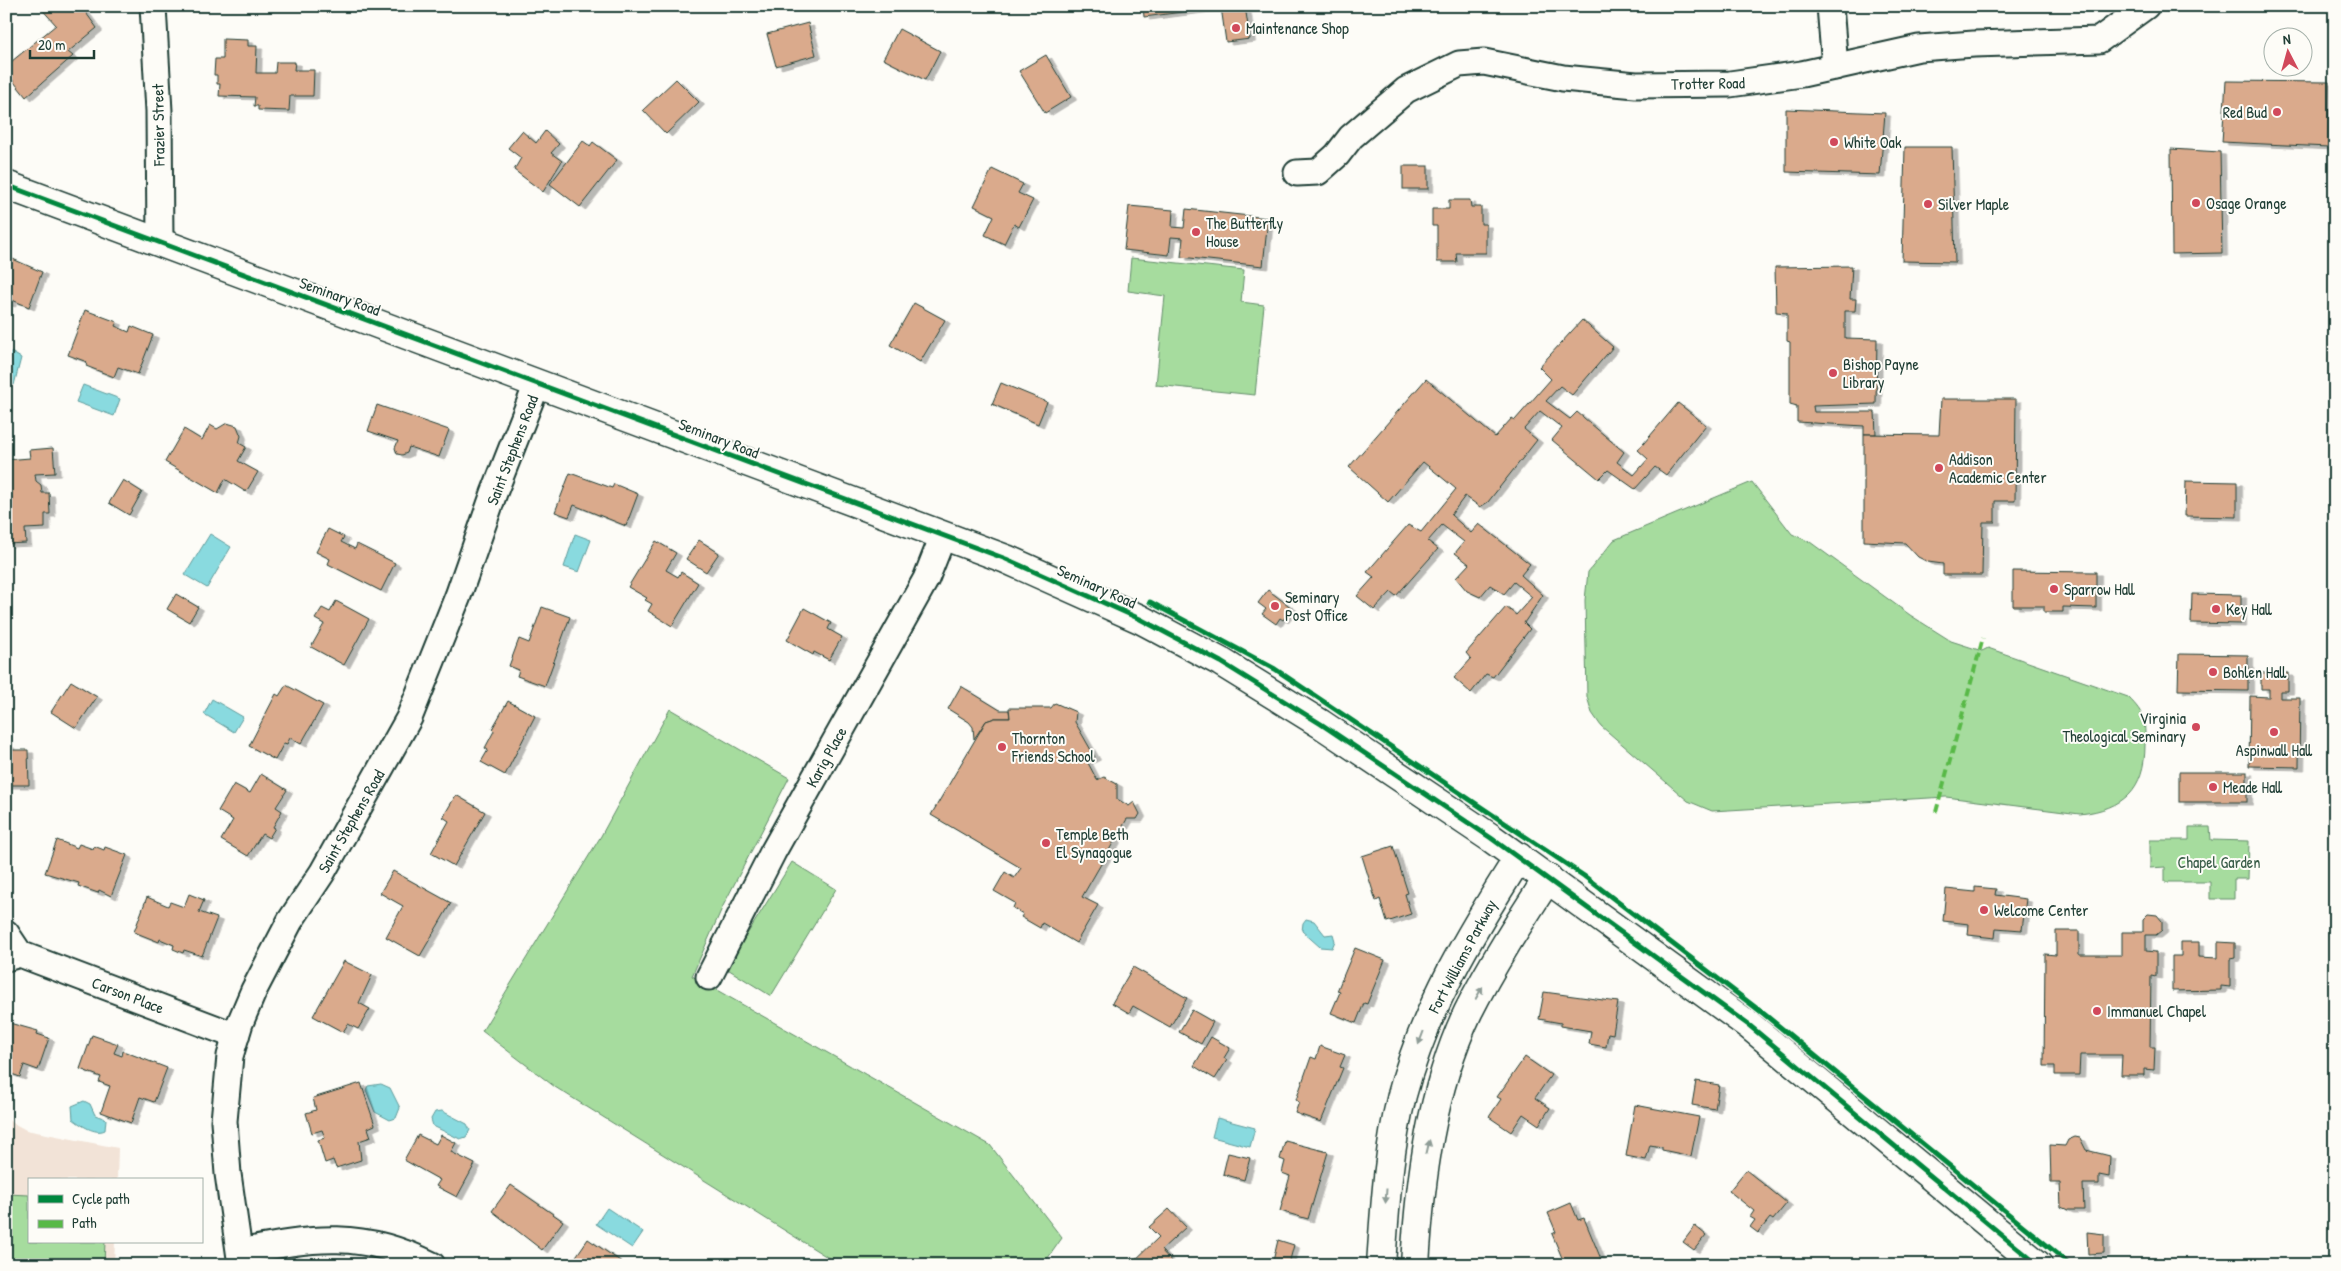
<svg xmlns="http://www.w3.org/2000/svg" width="2341" height="1271" font-family="'Patrick Hand',sans-serif">
<defs>
<filter id="shadow"><feDropShadow dx="5.5" dy="3" stdDeviation="0" flood-color="#0004"/></filter>
</defs>
<rect width="100%" height="100%" fill="#fdfcf7"/>
<filter id="ink" filterUnits="userSpaceOnUse"><feTurbulence type="fractalNoise" baseFrequency=".02" numOctaves="2"/><feDisplacementMap in="SourceGraphic" scale="10" xChannelSelector="R" yChannelSelector="G"/><feConvolveMatrix kernelMatrix="1 2 1 2 8 2 1 2 1" color-interpolation-filters="sRGB"/></filter>
<g filter="url(#ink)">
<!-- built -->
<path fill="#f2e3d7" d="M6,1119l20,11 92,18 -1,32h-88v62h86l-1,23h-108z"/>
<!-- green -->
<g fill="#a6dc9e" stroke="#628c69">
<path d="M1131,258l113,12 -3,32 23,3 -9,90 -99,-10 9,-89 -37,-5z"/>
<path d="M1752,482l40,52 18,8 100,73 41,26 31,10 6,-3 140,49c18,18 17,23 17,48 0,44 -21,64 -65,69l-134,-17 -234,14 -24,-10 -87,-75 -9,-13 -5,-16 -2,-97 3,-28 26,-32z"/>
<path d="M670,709l119,69 -66,128 -31,70 298,169 72,93 -19,27h-203l-285,-178 -73,-56 119,-195z"/>
<path d="M2189,827h21l1,13 38,1 -1,38h-14v20h-24v-17h-45v-15l-15,1v-28h39z"/>
<path d="M792,862l44,27 -65,107 -45,-28z"/>
<path d="M6,1194l23,1v47h76l-1,23h-98z"/>
</g>
<!-- water -->
<g fill="#89dadf" stroke="#5f9b9b">
<path d="M11,352l10,6 -7,27h-8v-31z"/>
<path d="M83,385l37,14 -6,17 -38,-14z"/>
<path d="M210,534l21,13 -24,41 -22,-13z"/>
<path d="M575,534l16,6 -12,32 -15,-5z"/>
<path d="M212,699l31,18 -9,15 -30,-18z"/>
<path d="M1306,919l8,2 11,14 8,-1 2,7 -3,7 -12,-1 -18,-16 1,-8z"/>
<path d="M381,1084l9,4 10,20 -4,10 -6,2 -15,-8 -9,-22 2,-4z"/>
<path d="M84,1101l6,3 5,11 11,4 -1,11c-10,5 -24,-5 -32,-11l-1,-13z"/>
<path d="M442,1111l25,13 3,6 -4,7 -6,2 -27,-13 -2,-7 4,-7z"/>
<path d="M1217,1118l38,10 -5,19 -38,-10z"/>
<path d="M607,1208l36,24 -11,16 -36,-24z"/>
</g>
<!-- building -->
<g fill="#daaa8c" stroke="#1f3d34" filter="url(#shadow)">
<path d="M39,6h42l16,22 -29,24 5,4 -47,41 -20,-25v-6l50,-41z"/>
<path d="M1143,6h102l5,33 -24,3 -5,-35 -77,10z"/>
<path d="M808,23l8,32 -40,11 -9,-32z"/>
<path d="M899,29l41,22 -15,29 -42,-21z"/>
<path d="M223,39l25,1v6h9l-1,27h19l1,-11h19l-1,8h20l-1,26h-23l-1,15 -31,-1v-4h-4l1,-9 -36,-1 1,-12h-3v-9h-3l1,-16h8z"/>
<path d="M1046,55l25,42 -26,16 -26,-42z"/>
<path d="M676,79l23,23 -33,32 -23,-24z"/>
<path d="M2226,81l103,1 -1,65 -106,-5z"/>
<path d="M1786,109l99,4 -5,62 -94,-3z"/>
<path d="M522,131l14,12 9,-12 14,13 -8,9 11,8 -19,31 -29,-22 7,-12 -13,-10z"/>
<path d="M583,141l7,5 3,-4 24,18 -37,47 -30,-23z"/>
<path d="M1905,147h47l3,115 -53,-1z"/>
<path d="M2171,149l49,3 2,101 -50,1z"/>
<rect x="1403" y="166" width="25" height="23"/>
<path d="M992,169l31,15 -5,9 15,7 -14,27 -5,-3 -10,20 -19,-9 9,-19 -20,-10z"/>
<path d="M1449,200h21l1,7h10v17h5v29h-30l1,9h-20v-36h-5v-17h17z"/>
<path d="M1129,206l44,4 -1,17 12,1 2,-19 82,9 -5,48 -82,-9 2,-19 -12,-1 -2,18 -45,-5z"/>
<path d="M6,256l36,16 -13,35 -17,-7 -2,4 -4,-1z"/>
<path d="M1852,266l-2,33h6l-1,12h-10v27l32,1 -1,65 -63,2 1,6h61l1,22h-12v-8l-67,-4v-16l-7,-2v-62l-3,-1v-28l-11,-1 -1,-45z"/>
<path d="M914,303l31,17 -25,42 -30,-17z"/>
<path d="M85,310l32,12 -2,4 14,6 2,-6 22,9 -15,39 -20,-7 -4,10 -28,-11 1,-4 -19,-7z"/>
<path d="M1582,320l31,27 -41,48 -12,-9 -14,15 24,18 7,-7 47,40 -7,10 17,13 14,-16 -10,-9 40,-47 28,22 -40,50 -11,-8 -20,22 -27,-19 -9,9 -47,-39 10,-12 -22,-17 -16,18 13,11 -49,62 -8,5 -15,-11 -14,19 20,18 8,-9 51,40 -9,11 22,20 -19,28 6,6 -37,48 -7,-3 -15,19 -17,-15 17,-19 -5,-6 40,-46 10,8 16,-18 -18,-15 -10,12 -14,-9 -10,12 -13,-6 -11,-13 13,-14 -14,-11 9,-11 -22,-17 -14,16 10,8 -42,47 -5,-4 -17,18 -17,-14 17,-19 -7,-5 41,-47 13,7 35,-43 -33,-27 -35,40 -39,-35 77,-88 69,58 17,-19 3,2 36,-41 -12,-12z"/>
<path d="M1001,383l46,19 -9,22 -46,-20z"/>
<path d="M1941,399h75l-1,102h-20v21h-12l-1,53h-39v-11l-15,-2 -10,-5 -13,-14 -41,-2v-107l75,1z"/>
<path d="M377,405l72,25 -10,27 -30,-10 -2,6 -5,2 -5,-1 -2,-6 3,-7 -30,-10z"/>
<path d="M227,423l10,3 4,10 -2,7 7,4 -8,14 20,11 -12,20 -21,-13 -7,14 -53,-31 19,-33 18,11 8,-15 7,4z"/>
<path d="M53,448l2,25 -20,1 1,7 5,4 1,8h7l1,21h-5v14l-20,1 1,14 -20,1v-84l24,-2 -1,-8z"/>
<path d="M570,473l42,15 2,-4 24,10 -12,32 -52,-21 -5,12 -14,-5z"/>
<path d="M123,480l19,12 -13,23 -20,-12z"/>
<path d="M2186,481l51,1v35l-52,-1z"/>
<path d="M328,529l16,8 -3,5 14,7 2,-5 38,19 -14,28 -53,-27 2,-5 -14,-7z"/>
<path d="M699,540l20,13 -13,19 -20,-13z"/>
<path d="M656,541l20,12 -10,17 12,7 3,-5 17,11 -26,43 -24,-15 4,-7 -7,-4 2,-2 -19,-11z"/>
<path d="M2013,571l83,1v36l-33,-1v5h-19v-6h-31z"/>
<path d="M1268,590l24,18 -9,12 -3,-2 -4,6 -14,-10 4,-5 -8,-6z"/>
<path d="M176,594l22,13 -9,15 -22,-13z"/>
<path d="M2192,594l49,1v29l-50,-1z"/>
<path d="M336,601l33,18 -25,46 -33,-18 13,-23 -9,-5 7,-11 8,4z"/>
<path d="M542,607l28,10 -25,69 -28,-10 2,-6 -10,-4 10,-27 10,4z"/>
<path d="M804,608l27,15 -3,6 14,8 -13,23 -15,-8 -1,3 -26,-15z"/>
<path d="M2179,654l69,1v36l-70,-1z"/>
<path d="M2261,673h27v18h-8v7h20l-1,69 -50,-1 1,-70 19,1v-8h-8z"/>
<path d="M71,681l26,16 -21,31 -25,-16z"/>
<path d="M286,685l37,20 -22,39 -11,-6 -3,6 -3,-1 -9,17 -26,-14 27,-52 3,2z"/>
<path d="M961,686l39,24h9l1,8h-15l-9,3 -12,18 -1,-12 -4,-5 -21,-13z"/>
<path d="M508,701l27,15 -30,59 -24,-13 7,-12 -3,-2 9,-17 -2,-2z"/>
<path d="M1055,703l21,9 -1,10 20,35 -8,4 10,19 7,-3 13,7v15l12,7 5,-4 6,12 -3,5h-10l-45,78 16,8 -22,38 -34,-20 -2,5 -19,-11 2,-3 -10,-6 2,-5 -21,-12 11,-19 9,6 7,-10 -90,-53 55,-94 9,-3h15l-1,-10h42z"/>
<path d="M6,745h3v5h19l1,35h-23z"/>
<rect x="2179" y="772" width="68" height="30"/>
<path d="M261,774l26,16 -11,17 6,4 -9,16 2,1 -6,10 -7,-4 -14,22 -27,-16 12,-20 -15,-9 16,-27 16,9z"/>
<path d="M456,795l29,17 -31,54 -23,-13 18,-32 -6,-4z"/>
<path d="M57,840l20,8 2,-4 14,5 1,-3 10,4 1,-3 22,8 -16,41 -12,-6 -1,3 -20,-7 1,-3 -34,-10z"/>
<path d="M1393,846l15,47 -3,1 6,20 -24,8 -7,-23 -4,2 -14,-45z"/>
<path d="M393,871l58,32 -31,53 -34,-19 17,-31 -23,-13z"/>
<path d="M1975,887l21,2 -1,6 31,4 -4,31 -26,-2 -1,10 -27,-3 1,-11 -26,-3 3,-32 29,3z"/>
<path d="M189,894l15,6 -5,12 18,6 -15,38 -18,-6 -1,3 -10,-4 1,-4 -14,-6 -1,3 -25,-10 13,-35 21,9 2,-4 14,5z"/>
<path d="M2148,914l9,1 5,6v9l-6,5h-10v16l10,1v24l-5,-1 -1,72h5l-1,23 -10,-1v6h-23l1,-20h-42l-1,20h-24v-9h-11l1,-112 11,1v-24h23v24h43v-23h21v-13z"/>
<path d="M2181,942h18v15l19,1v-16l17,1v15l-5,1v28l-9,-1v4l-49,1v-35h9z"/>
<path d="M1355,948l30,12 -18,44 -3,-1 -8,20 -25,-10 9,-21 -3,-1z"/>
<path d="M344,961l28,14 -13,28 11,6 -12,20 -10,-5 -5,8 -30,-16z"/>
<path d="M1133,967l54,31 -17,29 -37,-21 -4,7 -17,-10z"/>
<path d="M1544,992l74,10 -5,32 -5,-1 -2,14 -17,-3 2,-13 -30,-5v-3l-22,-4z"/>
<path d="M1192,1010l21,12 -12,22 -22,-12z"/>
<path d="M6,1022l32,9 -1,3 12,4 -11,32 -14,-5 -4,12 -14,-5z"/>
<path d="M92,1035l26,9 -4,9 8,3 1,-5 44,17 -13,34 -14,-5 -9,26 -30,-11 9,-26 -11,-4 2,-5 -21,-8z"/>
<path d="M1211,1037l19,11 -6,10 3,2 -12,19 -21,-13z"/>
<path d="M1320,1046l25,9 -5,12 3,1 -22,54 -26,-9 4,-11 -3,-2 15,-43 5,2z"/>
<path d="M1525,1057l26,18 -16,23 15,10 -11,17 -16,-11 -12,18 -22,-15 12,-18 -4,-2z"/>
<path d="M1696,1081l23,4 -4,24 -23,-4z"/>
<path d="M361,1083l14,42 -7,3 3,9 -12,4 2,19 -25,8 -3,-8 -8,3 -7,-23 7,-2 -3,-8 -10,3 -6,-20 10,-3 -3,-12z"/>
<path d="M1635,1105l64,12 -8,39 -29,-6v-3l-12,-2 -4,15 -20,-4z"/>
<path d="M418,1135l18,9 5,-9 15,8 -5,9 24,12 -18,33 -21,-11 4,-6 -36,-20z"/>
<path d="M2075,1137l5,1 6,12 24,6 -1,21 -10,-2v9h-16l1,26h-16l-7,-3 -1,-24h-9l-1,-38 15,1 3,-6z"/>
<path d="M1285,1141l43,11 -20,67 -28,-8 10,-35 -8,-3 3,-12 -5,-2z"/>
<path d="M1228,1153l22,5 -6,22 -21,-6z"/>
<path d="M1746,1170l41,33 -14,17 -3,-2 -12,15 -8,-6 5,-7 -5,-3 4,-6 -25,-20z"/>
<path d="M511,1185l52,36 -21,29 -50,-39z"/>
<path d="M1571,1203l7,17 6,-2 17,41 -13,6h-23l-13,-31 4,-2 -8,-19z"/>
<path d="M1169,1209l17,18 -25,23 13,14 -44,1 29,-28 -10,-10z"/>
<path d="M1695,1226l11,9 -12,15 -11,-8z"/>
<path d="M2087,1232l17,2v19l-16,1z"/>
<path d="M588,1239l38,26h-56z"/>
<path d="M1278,1240l16,5 -4,15 17,5h-31v-3l-3,-1z"/>
</g>
<g fill="none" stroke-linecap="round" stroke-linejoin="round">
<!-- minor casing -->
<g stroke="#1f3d34" stroke-width="29">
<g id="minor">
<path d="M153,6l6,105 1,132"/>
<path d="M1830,6l5,61"/>
<path d="M1297,173l21,-1 19,-17 14,-18 55,-47 53,-26 25,-2 79,16 73,7 94,-1 72,-10 117,-26 55,-4 125,-4 47,-34"/>
<path d="M6,933l14,21"/>
<path d="M6,958l14,-4 216,82"/>
<path d="M709,977l64,-125 153,-273 17,-43"/>
<path d="M240,1252c73,-15 123,-22 192,13"/>
<path d="M241,1265l-13,-91 -4,-53 6,-65 10,-33 14,-33 36,-69 32,-48 87,-155 49,-122 36,-103 43,-109"/>
</g>
</g>
<!-- tertiary casing -->
<g stroke="#1f3d34" stroke-width="31">
<g id="tertiary">
<path d="M1381,1265c4,-57 7,-114 21,-170 23,-87 69,-163 117,-238"/>
<path d="M1415,1265c5,-85 16,-175 53,-253 23,-46 52,-91 80,-134"/>
</g>
</g>
<!-- secondary casing -->
<g stroke="#1f3d34" stroke-width="31">
<path id="secondary" d="M6,185l1000,374 134,60 81,43 100,62 170,114 259,188 288,239"/>
</g>
<!-- minor -->
<use href="#minor" stroke="#fdfcf7" stroke-width="25"/>
<!-- tertiary -->
<use href="#tertiary" stroke="#fdfcf7" stroke-width="28"/>
<!-- secondary -->
<use href="#secondary" stroke="#fdfcf7" stroke-width="28"/>
<!-- quiet -->
<path stroke="#58b947" stroke-width="4" stroke-dasharray="8 4" stroke-linecap="butt" d="M1936,812l47,-174"/>
<!-- cycleway casing -->
<g stroke="#fdfcf7" stroke-width="8">
<g id="cycleway">
<path d="M6,185l1000,374 134,60 81,43 100,62 170,114 259,188 288,239"/>
<path d="M1150,602l125,67 309,207 180,138 307,251"/>
</g>
</g>
<!-- cycleway -->
<use href="#cycleway" stroke="#00873e" stroke-width="5"/>
</g>
<!-- one-way arrows -->
<defs><path id="oneway-solid" d="M-6-.8H1V-3.2L6.5 0L1 3.2V.8H-6Z" transform="scale(1.25)"/></defs>
<g fill="#8e9c96">
<use href="#oneway-solid" transform="translate(1479 993) rotate(-60)"/>
<use href="#oneway-solid" transform="translate(1421 1038) rotate(111)"/>
<use href="#oneway-solid" transform="translate(1428 1147) rotate(-77)"/>
<use href="#oneway-solid" transform="translate(1386 1196) rotate(94)"/>
</g>
</g>
<!-- markers -->
<g fill="#d1495b" stroke="#fdfcf7" stroke-width="2">
<circle cx="1236" cy="28" r="5"/>
<circle cx="2277" cy="112" r="5"/>
<circle cx="1834" cy="142" r="5"/>
<circle cx="2196" cy="203" r="5"/>
<circle cx="1928" cy="204" r="5"/>
<circle cx="1196" cy="232" r="5"/>
<circle cx="1833" cy="373" r="5"/>
<circle cx="1939" cy="468" r="5"/>
<circle cx="2054" cy="589" r="5"/>
<circle cx="1275" cy="606" r="5"/>
<circle cx="2216" cy="609" r="5"/>
<circle cx="2213" cy="672" r="5"/>
<circle cx="2196" cy="727" r="5"/>
<circle cx="2274" cy="732" r="5"/>
<circle cx="1002" cy="747" r="5"/>
<circle cx="2213" cy="787" r="5"/>
<circle cx="1046" cy="843" r="5"/>
<circle cx="1984" cy="910" r="5"/>
<circle cx="2097" cy="1011" r="5"/>
</g>
<g text-anchor="middle" stroke-width="4" stroke-linejoin="round" paint-order="stroke">
<!-- poi labels -->
<g font-size="16" fill="#1f3d34" stroke="#fdfcf7" text-anchor="start">
<text x="1246" y="34">Maintenance Shop</text>
<text x="2267" y="118" text-anchor="end">Red Bud</text>
<text x="1844" y="148">White Oak</text>
<text x="2206" y="209">Osage Orange</text>
<text x="1938" y="210">Silver Maple</text>
<text x="1206" y="229">The Butterfly<tspan x="1206" dy="18">House</tspan></text>
<text x="1843" y="370">Bishop Payne<tspan x="1843" dy="18">Library</tspan></text>
<text x="1949" y="465">Addison<tspan x="1949" dy="18">Academic Center</tspan></text>
<text x="2064" y="595">Sparrow Hall</text>
<text x="1285" y="603">Seminary<tspan x="1285" dy="18">Post Office</tspan></text>
<text x="2226" y="615">Key Hall</text>
<text x="2223" y="678">Bohlen Hall</text>
<text x="2186" y="724" text-anchor="end">Virginia<tspan x="2186" dy="18">Theological Seminary</tspan></text>
<text x="1012" y="744">Thornton<tspan x="1012" dy="18">Friends School</tspan></text>
<text x="2274" y="756" text-anchor="middle">Aspinwall Hall</text>
<text x="2223" y="793">Meade Hall</text>
<text x="1056" y="840">Temple Beth<tspan x="1056" dy="18">El Synagogue</tspan></text>
<text x="1994" y="916">Welcome Center</text>
<text x="2107" y="1017">Immanuel Chapel</text>
</g>
<!-- street labels -->
<g font-size="16" fill="#1f3d34" stroke="#fdfcf7">
<text transform="translate(1708 83) rotate(-1)" y="6">Trotter Road</text>
<text transform="translate(158 125) rotate(-91)" y="6">Frazier Street</text>
<text transform="translate(340 296) rotate(20)" y="6">Seminary Road</text>
<text transform="translate(719 438) rotate(21)" y="6">Seminary Road</text>
<text transform="translate(512 450) rotate(-69)" y="6">Saint Stephens Road</text>
<text transform="translate(1097 586) rotate(24)" y="6">Seminary Road</text>
<text transform="translate(826 757) rotate(-61)" y="6">Karig Place</text>
<text transform="translate(351 821) rotate(-60)" y="6">Saint Stephens Road</text>
<text transform="translate(1462 956) rotate(-62)" y="6">Fort Williams Parkway</text>
<text transform="translate(128 995) rotate(21)" y="6">Carson Place</text>
</g>
<!-- park labels -->
<g font-size="16" fill="#3a5d49" stroke="#fdfcf7">
<text x="2219" y="868">Chapel Garden</text>
</g>
</g>
<!-- margin -->
<rect width="2341" height="1271" fill="none" stroke="#fdfcf7" stroke-width="25"/>
<rect x="12" y="12" width="2316" height="1246" fill="none" stroke="#1f3d34" stroke-width="2" filter="url(#ink)"/>
<!-- legend -->
<rect x="28" y="1178" width="175" height="65" fill="#fdfcf7" stroke="#a4b0a9"/>
<rect x="38" y="1195" width="25" height="8" fill="#00873e" stroke="#a4b0a9"/>
<text x="72" y="1204" font-size="15" fill="#1f3d34">Cycle path</text>
<rect x="38" y="1220" width="25" height="8" fill="#58b947" stroke="#a4b0a9"/>
<text x="72" y="1228" font-size="15" fill="#1f3d34">Path</text>
<!-- north arrow -->
<g transform="translate(2288 52) rotate(354)"><circle r="24" fill="#fdfcf7" stroke="#a4b0a9"/>
<path d="M0-4L9 19L0 12L-9 19Z" fill="#d1495b"/>
<text y="-8" font-size="14" font-weight="bold" text-anchor="middle" fill="#1f3d34">N</text>
</g>
<!-- scale -->
<path d="M30 50v8h64v-8" fill="none" stroke="#1f3d34" stroke-width="2.5"/>
<text x="38" y="50" font-size="15" fill="#1f3d34" stroke="#fdfcf7" stroke-width="4" paint-order="stroke">20 m</text>
</svg>
